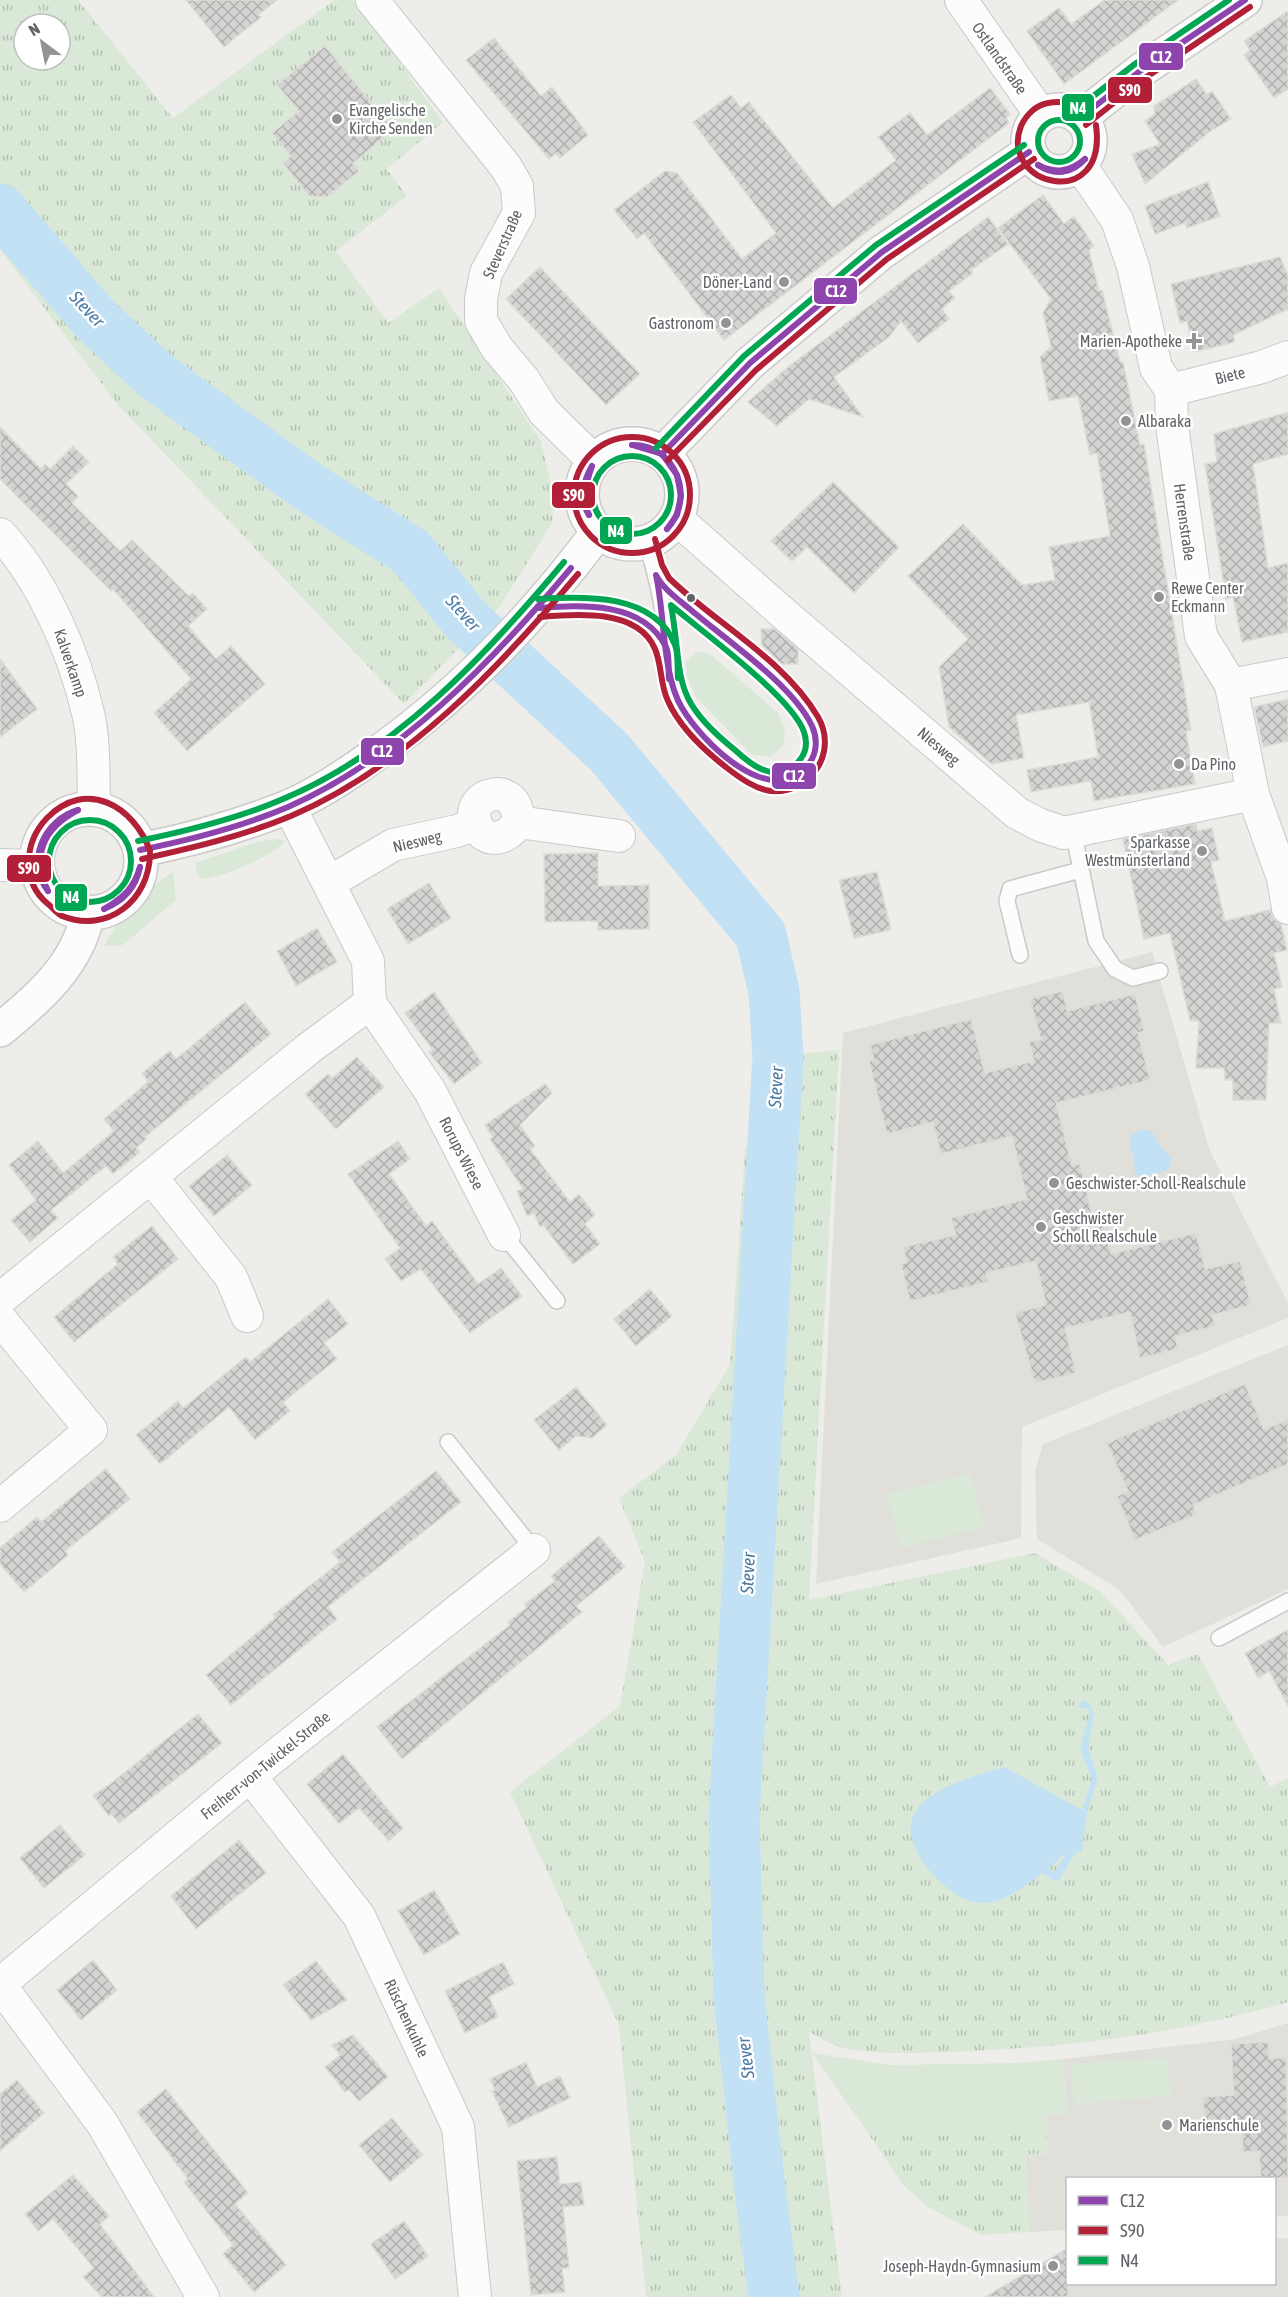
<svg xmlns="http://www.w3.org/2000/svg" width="1288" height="2297" font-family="'Asap Condensed',sans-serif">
<defs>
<pattern id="park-tufts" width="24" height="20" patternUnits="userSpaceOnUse" patternTransform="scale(1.5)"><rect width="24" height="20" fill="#dae9d7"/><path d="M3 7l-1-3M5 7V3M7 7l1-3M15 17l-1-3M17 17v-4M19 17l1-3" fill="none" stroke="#b4c0b2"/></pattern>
<pattern id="building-cross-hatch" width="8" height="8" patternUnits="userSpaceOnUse" patternTransform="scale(1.5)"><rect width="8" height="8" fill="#d5d4d3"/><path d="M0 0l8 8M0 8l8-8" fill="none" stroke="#b0b0af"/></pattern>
</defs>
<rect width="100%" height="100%" fill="#eeedea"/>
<!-- education -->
<g fill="#e1dfda">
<path d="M1152,952l58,199 78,152v15l-266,109 -1,111 -205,46 27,-551z"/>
<path d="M1288,1345v244l-125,58 -43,-57 -83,-51 -2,-68 8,-27z"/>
<path d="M1288,2023v193l-13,1 -1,-39h-206l-1,52 -37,2 -5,-78 23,-1 -2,-39 21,-2 -4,-53 173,-20z"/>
<path d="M1288,2238v59h-281l1,-13 59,-36 1,36h206l1,-45z"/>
</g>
<!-- green -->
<g fill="#dae9d7">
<path d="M696,652l13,1 69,60 7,19 -2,15 -14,10 -18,-3 -56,-58 -8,-20 -1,-14z"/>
<path d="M277,839l8,2c-12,15 -63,37 -83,38l-5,-5 -2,-11 62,-21z"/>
<path d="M173,872l3,28 -53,45 -19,1c13,-27 43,-59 69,-74z"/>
<path d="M970,1473l14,54 -83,21 -14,-54z"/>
<path d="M812,2053l79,12 124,-2 48,-4 4,54 -21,2 1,20 -177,1z"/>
<path d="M1168,2058l2,38 -96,8 -3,-40z"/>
</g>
<!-- park -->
<g fill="url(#park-tufts)" fill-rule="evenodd">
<path d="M0,0h78l95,118 161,-118h19l90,122 -56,47 20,27 -71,55 52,72 51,-35 102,153 11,46 1,35 -53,84 -96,98 -286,-299 -118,-155zM24,24h36v36h-36z"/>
<path d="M839,1050l-30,550 226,-47 66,39 67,73 30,-11 72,133 18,-9v224c-111,33 -226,46 -341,50 -33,1 -88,4 -118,-9 -7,-3 -13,-8 -20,-11l33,265h-196l-27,-272 -109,-233 110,-86 25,-144 -26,-64 57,-43 54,-91 15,-214 24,-93z"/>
<path d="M1047,2135l1,18 -23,1 5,78 -49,3 -53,-28 -25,-22 -33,-49z"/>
</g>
<!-- water -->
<g fill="#c3e1f4">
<path d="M1142,1129l10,2 8,15 11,11c1,16 -14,17 -26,21l-10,-4 -1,-16 -5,-15 3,-8z"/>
<path d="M1082,1700l8,4 4,10 -6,34 10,30 -11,33 -5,41 -14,-1c-22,19 -52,48 -81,52 -33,5 -89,-55 -74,-87 14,-29 63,-40 91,-49l78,43 10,-31 -12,-31 10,-35 -2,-4 -9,-2z"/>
</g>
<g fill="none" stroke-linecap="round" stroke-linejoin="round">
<!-- stream -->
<path stroke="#c3e1f4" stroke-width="8" d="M1045,1870l11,7 21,-34"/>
<!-- river -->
<path stroke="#c3e1f4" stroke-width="51" d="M0,209l95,110 61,57 154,112 101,64 55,68 143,132 152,183 13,57 4,64 -44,760 5,180 21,193 14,108"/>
</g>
<!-- building -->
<g fill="url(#building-cross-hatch)" stroke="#dedcd9" stroke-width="1.5">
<path d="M186,0h91l-19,15 3,2 -37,30z"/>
<path d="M1105,0h73l-114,84 -37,-53 32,-23 12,16z"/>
<path d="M1288,11v78l-14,9 -30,-43 6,-5 -6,-9z"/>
<path d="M494,38l47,58 11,-9 36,48 -28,23 -4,-5 -7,6 -83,-99z"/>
<path d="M325,46l68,84 -40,33 6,8 -32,26 -18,-1 -26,-33 8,-7 -19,-23 27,-22 -22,-26z"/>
<path d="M1196,79l11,16 5,-4 19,28 -19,11 -67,54 -13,-30 28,-10 -15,-23 10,-7 -1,-8z"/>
<path d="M990,88l20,26 -4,4 3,5 -285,217 -80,-107 -7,6 -23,-29 51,-39 12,2 65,86 34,-26 -83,-111 38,-27 10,13 8,-6 84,106 63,-48 -18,-23 32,-24 17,22z"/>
<path d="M1208,182l12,34 -33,12 -2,-5 -30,11 -10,-28z"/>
<path d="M1043,195l21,29 10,-8 20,30 -5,4 10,41 3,-1 18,72h3l17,83 4,-1 47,286 -5,1 9,53 -101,17 -3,-20 -60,11 -4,-22 71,-13 -9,-55 -73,13 8,43 -32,6 -43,-37 -10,-60 29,-28 -60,-63 55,-52 59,61 33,-5 -6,-33 61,-11 -13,-83 -7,2 -12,-59 -29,5 -9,-44 11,-10 -8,-34 8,-14 -53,-71z"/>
<path d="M988,217l20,27 -37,26 2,3 -24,18 6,7 -13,11 7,10 -31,24 -17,-22 -12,16 -55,40 29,40 -54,-18 -32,27 -29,-24 40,-35z"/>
<path d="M1280,257l8,18v34l-55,26 2,7 -41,10 -7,-31 -7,2 -9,-39z"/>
<path d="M540,267l100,107 -34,31 -100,-106z"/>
<path d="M1288,412v42l-35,10 15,104 20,-5v69l-46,10 -9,-45 -7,2 -21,-135 12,-2 -3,-28z"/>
<path d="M0,427l41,42 4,-5 5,5 23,-23 16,16 -23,22 12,12 -6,7 48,48 12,-11 57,56 4,-3 14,16 -19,17 28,33 15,-13 34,38 -78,67 -33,-38 37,-34 -78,-90 -2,2 -111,-112z"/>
<path d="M833,482l66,65 -45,46 -47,-46 -15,14 -21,-20z"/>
<path d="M761,629h13l24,20v15h-17l-19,-19z"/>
<path d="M0,659l37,50 -37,28z"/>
<path d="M1288,699v42l-25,6 -9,-40z"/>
<path d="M1196,824l1,7 15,-3 7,32 -8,2 14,59 45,-11 4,9 7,5 6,26 -13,3 8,34 -8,2 7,34h-12l-3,77h-33v-20h-8l-1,-12h-28l3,-47h-9l-20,-88 -26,6 -21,-100z"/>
<path d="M598,853v33l51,-1v44l-51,1v-9l-53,1 -1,-68z"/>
<path d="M877,872l14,58 -37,8 -15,-58z"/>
<path d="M429,883l22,35 -43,26 -21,-35z"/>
<path d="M317,928l20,34 -41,24 -19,-35z"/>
<path d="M1063,991l4,20 68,-17 9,37 -6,2 12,47 -94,23 16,63 8,-2 13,55 9,-2 9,37 85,-21 9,36 35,-8 11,44 -39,10 3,11 -40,10 3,13 -38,9 -10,-46 -65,16 11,45 -41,10 -20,-70 31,-8 -10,-44 -50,12 2,9 -78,19 -9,-37 6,-2 -4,-15 53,-12 -5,-17 76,-19 -15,-63 -71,18 -8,-32 -46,12 -18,-73 5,-1 -4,-15 101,-26 14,54 49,-12 -5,-19 12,-2 -11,-41z"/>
<path d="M434,992l48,71 -28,21 -25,-32 4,-2 -28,-37z"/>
<path d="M245,1002l26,32 -126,103 1,2 -10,9 4,4 -27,22 -7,-8 -55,44 7,8 -28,24 -19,-22 25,-20 -27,-35 29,-24 25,32 51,-42 -10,-12 44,-37 -6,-9 28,-22 6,8z"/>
<path d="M357,1057l27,30 -48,42 -31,-35 23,-20 4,4z"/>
<path d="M545,1084l7,9 -32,32 15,21 -5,3 40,53 9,-8 16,21 -10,9 15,20 -27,20 -30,-39 -3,2 -6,-14 -7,3 -10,-25 6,-2 -33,-50 3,-2 -8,-12z"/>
<path d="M398,1141l12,18 -21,15 37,52 6,-5 46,63 23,-16 21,28 -52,37 -49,-64 -20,12 -16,-22 15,-11 -52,-74z"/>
<path d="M227,1155l25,30 -38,31 -25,-30z"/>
<path d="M152,1226l26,33 -104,83 -20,-25 64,-53 -5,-7z"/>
<path d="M650,1289l22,27 -36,30 -22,-27z"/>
<path d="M328,1299l20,25 -24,19 13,16 -54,43 7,9 -35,29 -26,-33 -69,57 -24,-29 42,-34 5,7 63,-51 4,5z"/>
<path d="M1245,1384l19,46 24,-11v45l-95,41 4,9 -62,26 -18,-44 11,-5 -21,-48z"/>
<path d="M576,1387l31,38 -15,13 -16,-2 -17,14 -25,-30z"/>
<path d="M106,1469l24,30 -65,52 3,4 -44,37 -24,-28v-16l37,-31 4,5z"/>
<path d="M436,1471l25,31 -133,105 9,12 -106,86 -25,-30 69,-57 -2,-3 67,-53 -8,-10z"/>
<path d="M599,1536l26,31 -49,39 6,6 -180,147 -25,-32 133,-102 -2,-3 19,-15 -2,-3 30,-23 -4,-5z"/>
<path d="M1288,1630v76l-19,-35 -11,7 -13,-25z"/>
<path d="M198,1714l24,29 -103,80 -8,-9 -2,2 -16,-21 16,-10z"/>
<path d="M343,1754l60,74 -14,13 -30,-33 -20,16 -32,-40z"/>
<path d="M60,1825l25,30 -41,33 -24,-30z"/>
<path d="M239,1840l27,33 -70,56 -25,-33z"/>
<path d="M434,1890l26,44 -36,21 -26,-44z"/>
<path d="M93,1960l24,30 -36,30 -24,-30z"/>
<path d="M316,1961l31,39 -36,20 -28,-35z"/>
<path d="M503,1962l11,22 -25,13 9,20 -33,16 -20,-42z"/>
<path d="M353,2035l35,42 -29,24 -10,-11 -4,2 -20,-25 15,-12 -8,-10z"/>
<path d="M1268,2042l1,17 17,-2 2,121h-27l-2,-27 -16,1 -1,-20 -36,2 -3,-37 31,-2 -3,-51z"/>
<path d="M526,2062l11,25 23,-11 10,22 -61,29 -17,-36 3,-1 -5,-11z"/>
<path d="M17,2080l27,33 -44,38v-57z"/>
<path d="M166,2089l82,104 -13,11 51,61 -32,27 -31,-38 10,-9 -49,-63 4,-3 -51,-67z"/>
<path d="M392,2118l31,37 -33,27 -31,-37z"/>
<path d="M557,2157l3,27 21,-2 3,23 -21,2 6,61h-7l3,24 -34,3 -14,-134z"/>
<path d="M73,2175l36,41 -9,8 54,73h-52l-19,-20 11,-9 -41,-49 -15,12 -13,-17z"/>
<path d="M404,2221l24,35 -33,23 -24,-35z"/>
<path d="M1068,2248v49h-83z"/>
</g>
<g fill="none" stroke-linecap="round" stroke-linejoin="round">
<!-- lane casing -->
<g stroke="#c9c9c9" stroke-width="18">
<g id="lane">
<path d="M646,542c10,31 17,61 20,93 2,24 1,45 12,67 12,24 65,75 91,79 24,5 49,-17 48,-42 0,-6 -5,-15 -8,-21 -8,-15 -26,-27 -38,-39 -37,-34 -75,-67 -113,-99"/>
<path d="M541,608c51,-4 94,-6 126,40"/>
<path d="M1073,831l23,110 19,28 18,9 27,-7"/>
<path d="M1020,955l-13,-54 3,-12 70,-19"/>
<path d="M504,1235l53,66"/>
<path d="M448,1442l86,108"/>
<path d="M1219,1638l69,-37"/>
</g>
</g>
<!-- street casing -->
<g stroke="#c9c9c9" stroke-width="34">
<g id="street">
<path d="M372,0l134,167 11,19 2,27 -33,60 -5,26v22l16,27 27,32 20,32 50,49"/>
<path d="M961,0l80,115"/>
<path d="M1080,165l37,55 16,46 23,102 15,22 1,35 29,211 30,49 22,109 30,84 5,30"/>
<path d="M1171,390l91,-23 26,-10"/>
<path d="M676,518l107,95 234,200 23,12 24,8 189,-39"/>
<path d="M0,534c42,45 74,118 88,179 7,30 5,65 6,96"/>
<path d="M1231,685l57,-11"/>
<path d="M289,806l79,155 2,42 60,88 74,144"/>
<path d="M476,824c-13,-32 44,-46 42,-2"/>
<path d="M0,865l37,1"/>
<path d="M330,882l63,-37 64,-14 19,-7c9,22 33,15 42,-2l101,14"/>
<path d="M151,1177l80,100 16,39"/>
<path d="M0,1299l308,-250 62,-46"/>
<path d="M0,1319l91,111 -91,76"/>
<path d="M250,1776l109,140 99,211 17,170"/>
<path d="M0,1984l250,-208 284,-226"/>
<path d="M0,1985l102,138 101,174"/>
</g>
</g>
<!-- secondary casing -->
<g stroke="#cbcbcb" stroke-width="36">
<g id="secondary">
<circle cx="1059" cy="141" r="31"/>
<path d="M1080,118l60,-47 105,-71"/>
<circle cx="632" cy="494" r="50"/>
<path d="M662,454l88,-91 132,-111 147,-100"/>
<circle cx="89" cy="861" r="52"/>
<path d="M140,850c51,-10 100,-24 148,-43 28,-12 54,-29 78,-46 90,-62 167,-142 232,-229"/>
<path d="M0,1030c38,-31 79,-66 88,-118"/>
</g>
</g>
<!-- lane -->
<use href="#lane" stroke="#fcfcfc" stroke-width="15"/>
<!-- street -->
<use href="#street" stroke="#fcfcfc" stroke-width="32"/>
<!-- secondary -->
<use href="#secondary" stroke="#fcfcfc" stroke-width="33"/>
<!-- bus-1 casing -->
<g stroke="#fff" stroke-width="10">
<g id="bus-1">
<path d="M1080,118l60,-47 105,-71"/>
<path d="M1038,165c17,9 31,7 47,-6"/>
<path d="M1038,165c16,11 34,9 47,-6"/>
<path d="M632,445l30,9 15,21 4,21 -4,19 -10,14"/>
<path d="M632,445c44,-1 64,53 35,84"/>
<path d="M662,454l88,-91 132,-111 147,-100"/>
<path d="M589,515c-10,-15 -6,-34 3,-49"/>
<path d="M589,515c-7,-17 -3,-32 3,-49"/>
<path d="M656,575c7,14 23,25 35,35 35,30 102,75 121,116 6,13 5,28 -4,39 -37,46 -106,-23 -126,-57 -20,-33 -17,-93 -26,-133z"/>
<path d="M539,608c43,-3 104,-7 127,39 4,9 2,22 3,32"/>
<path d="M140,850c50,-10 101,-23 148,-43 113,-50 205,-146 283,-239"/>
<path d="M48,891c-23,-30 -4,-71 30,-81"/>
<path d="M48,891c-17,-36 -4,-63 30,-81"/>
<path d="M104,909c19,-11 30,-21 36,-42"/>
<path d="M104,909c20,-8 32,-21 36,-42"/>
</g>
</g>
<!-- bus-2 casing -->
<g stroke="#fff" stroke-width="10">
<g id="bus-2">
<path d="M1093,119c-14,-13 -25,-20 -45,-16 -12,2 -22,12 -27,23 -23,60 87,87 75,-1"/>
<path d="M1086,125l59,-47 105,-71"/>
<circle cx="632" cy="495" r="58"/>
<path d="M668,460l88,-90 131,-111 147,-100"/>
<path d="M540,617c34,-3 98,-9 115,32 7,16 5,36 13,52 12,27 37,50 59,67 13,10 28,21 44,23 41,3 67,-40 47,-74 -35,-59 -102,-93 -149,-139l-7,-13 -7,-26"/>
<path d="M150,851c-16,-45 -64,-73 -103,-33 -23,24 -26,64 1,86 5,4 8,9 14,12 45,18 87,-15 88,-62"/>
<path d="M142,859c50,-11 101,-23 149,-43 115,-49 208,-148 287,-242"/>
</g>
</g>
<!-- bus-3 casing -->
<g stroke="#fff" stroke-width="10">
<g id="bus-3">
<path d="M1074,111l61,-47 94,-64"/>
<circle cx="1059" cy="141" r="21"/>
<path d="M656,448l88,-92 132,-111 148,-100"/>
<circle cx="632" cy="495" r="39"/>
<path d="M538,599c46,-3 117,-6 137,46 4,10 2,22 3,33"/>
<path d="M671,605c31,27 121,92 133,127 7,21 -6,35 -25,41 -18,0 -32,-12 -44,-23 -66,-53 -51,-71 -64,-145z"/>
<circle cx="90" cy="861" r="41"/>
<path d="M138,841c49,-10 99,-22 145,-42 113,-47 204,-145 281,-237"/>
</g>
</g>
<!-- bus-1 -->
<use href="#bus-1" stroke="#8e44ad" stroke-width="6"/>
<!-- bus-2 -->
<use href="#bus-2" stroke="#b22037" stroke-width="6"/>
<!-- bus-3 -->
<use href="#bus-3" stroke="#00a651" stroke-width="6"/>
</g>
<!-- markers -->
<g fill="#919395" stroke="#fff" stroke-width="2">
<circle cx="337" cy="119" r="6"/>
<circle cx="784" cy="282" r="6"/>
<circle cx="726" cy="323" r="6"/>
<path d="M1191 332h6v6h6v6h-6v6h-6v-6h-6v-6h6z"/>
<circle cx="1126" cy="421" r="6"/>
<circle cx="1159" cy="597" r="6"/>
<circle cx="1179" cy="764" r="6"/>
<circle cx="1202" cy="851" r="6"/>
<circle cx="1054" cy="1183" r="6"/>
<circle cx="1041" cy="1227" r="6"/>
<circle cx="1167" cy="2125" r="6"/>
<circle cx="1053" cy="2266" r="6"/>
</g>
<circle fill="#5f6367" stroke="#fff" stroke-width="2" cx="691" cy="598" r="5"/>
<g text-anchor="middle" stroke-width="5" stroke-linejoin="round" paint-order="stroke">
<!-- street labels -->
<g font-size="16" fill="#5f6367" stroke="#fff">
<text transform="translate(1000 58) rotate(55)" y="6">Ostlandstraße</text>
<text transform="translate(502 244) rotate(-66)" y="6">Steverstraße</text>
<text transform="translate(1230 375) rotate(-14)" y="6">Biete</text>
<text transform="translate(1185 522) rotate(82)" y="6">Herrenstraße</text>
<text transform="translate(71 663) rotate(71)" y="6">Kalverkamp</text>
<text transform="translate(939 746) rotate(40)" y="6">Niesweg</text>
<text transform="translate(417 841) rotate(-14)" y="6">Niesweg</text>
<text transform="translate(462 1153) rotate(63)" y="6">Rorups Wiese</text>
<text transform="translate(265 1765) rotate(-39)" y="6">Freiherr-von-Twickel-Straße</text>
<text transform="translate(407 2018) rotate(65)" y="6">Rüschenkuhle</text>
</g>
<!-- poi labels -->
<g font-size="16" fill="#5f6367" stroke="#fff" text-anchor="start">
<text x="349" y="116">Evangelische<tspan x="349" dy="18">Kirche Senden</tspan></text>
<text x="772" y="288" text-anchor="end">Döner-Land</text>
<text x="714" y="329" text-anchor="end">Gastronom</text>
<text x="1182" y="347" text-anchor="end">Marien-Apotheke</text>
<text x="1138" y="427">Albaraka</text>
<text x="1171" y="594">Rewe Center<tspan x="1171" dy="18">Eckmann</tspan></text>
<text x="1191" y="770">Da Pino</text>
<text x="1190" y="848" text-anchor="end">Sparkasse<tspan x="1190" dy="18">Westmünsterland</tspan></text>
<text x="1066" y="1189">Geschwister-Scholl-Realschule</text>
<text x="1053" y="1224">Geschwister<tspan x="1053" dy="18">Scholl Realschule</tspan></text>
<text x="1179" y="2131">Marienschule</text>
<text x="1041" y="2272" text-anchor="end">Joseph-Haydn-Gymnasium</text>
</g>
<!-- water labels -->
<g font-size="18" font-style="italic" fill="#4979a2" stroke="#fff">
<text transform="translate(87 309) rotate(47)" y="6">Stever</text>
<text transform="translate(463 613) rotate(48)" y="6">Stever</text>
<text transform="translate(776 1087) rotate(-87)" y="6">Stever</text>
<text transform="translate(748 1573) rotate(-87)" y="6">Stever</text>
<text transform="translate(746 2058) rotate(-97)" y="6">Stever</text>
</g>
</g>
<g stroke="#fff" stroke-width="2">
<rect x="1138" y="42" width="46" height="29" rx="6" fill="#8e44ad"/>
<rect x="1107" y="76" width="46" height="28" rx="6" fill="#b22037"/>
<rect x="1061" y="93" width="34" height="29" rx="6" fill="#00a651"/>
<rect x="813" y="277" width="45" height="28" rx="6" fill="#8e44ad"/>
<rect x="551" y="481" width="45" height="28" rx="6" fill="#b22037"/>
<rect x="599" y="516" width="34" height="29" rx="6" fill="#00a651"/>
<rect x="360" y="737" width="45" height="29" rx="6" fill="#8e44ad"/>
<rect x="771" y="762" width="46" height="28" rx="6" fill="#8e44ad"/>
<rect x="6" y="854" width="46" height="29" rx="6" fill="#b22037"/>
<rect x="54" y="883" width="34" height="29" rx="6" fill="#00a651"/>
</g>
<g font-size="16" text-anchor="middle" font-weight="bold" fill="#fff">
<text x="1161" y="63">C12</text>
<text x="1130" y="96">S90</text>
<text x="1078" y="114">N4</text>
<text x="836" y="297">C12</text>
<text x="574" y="501">S90</text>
<text x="616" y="537">N4</text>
<text x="382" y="757">C12</text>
<text x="794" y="782">C12</text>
<text x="29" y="874">S90</text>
<text x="71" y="903">N4</text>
</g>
<!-- legend -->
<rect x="1066" y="2177" width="210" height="108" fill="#ffffff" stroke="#bfc1c2" stroke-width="1.5"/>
<rect x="1078" y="2196" width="30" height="9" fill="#8e44ad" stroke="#bfc1c2" stroke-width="1.5"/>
<text x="1120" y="2207" font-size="18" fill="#5f6367">C12</text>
<rect x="1078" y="2226" width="30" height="9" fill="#b22037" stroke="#bfc1c2" stroke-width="1.5"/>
<text x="1120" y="2237" font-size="18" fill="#5f6367">S90</text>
<rect x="1078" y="2256" width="30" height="9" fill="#00a651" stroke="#bfc1c2" stroke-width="1.5"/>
<text x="1120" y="2267" font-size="18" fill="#5f6367">N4</text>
<!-- north arrow -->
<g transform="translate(42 42) rotate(328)"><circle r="28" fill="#ffffff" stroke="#bfc1c2" stroke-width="1.5"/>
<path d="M0-4.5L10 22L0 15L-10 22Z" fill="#919395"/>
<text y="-9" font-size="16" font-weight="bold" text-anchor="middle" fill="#5f6367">N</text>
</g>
</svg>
